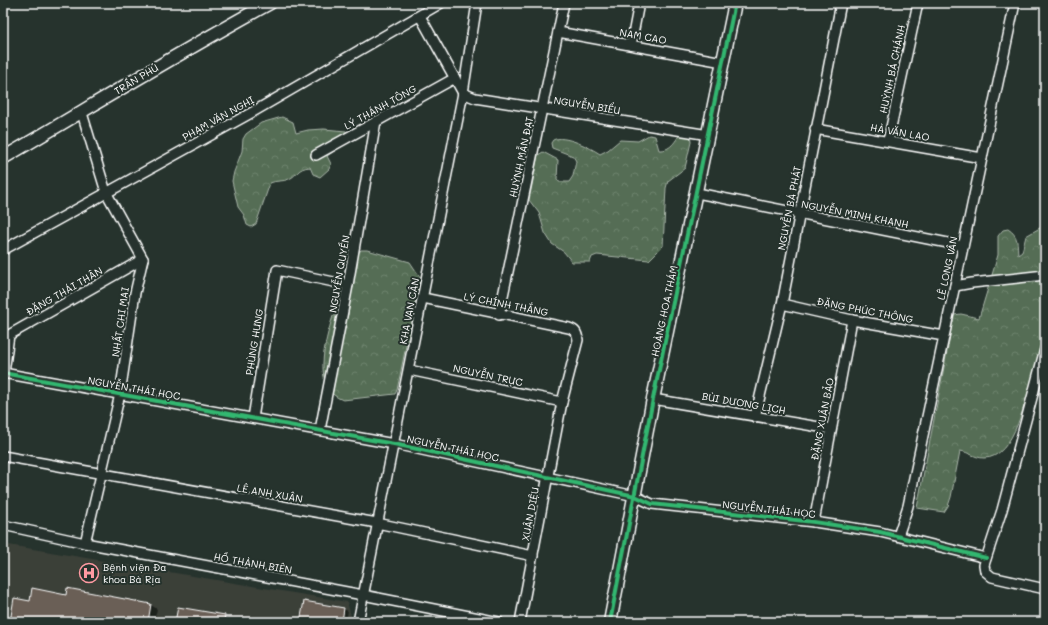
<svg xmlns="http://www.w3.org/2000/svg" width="1048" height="625" font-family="Mali,sans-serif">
<defs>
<pattern id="forest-crowns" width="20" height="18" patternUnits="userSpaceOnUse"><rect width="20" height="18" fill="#546d54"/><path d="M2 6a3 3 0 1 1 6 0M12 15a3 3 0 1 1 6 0" fill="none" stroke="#6e836e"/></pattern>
</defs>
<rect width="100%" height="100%" fill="#26332d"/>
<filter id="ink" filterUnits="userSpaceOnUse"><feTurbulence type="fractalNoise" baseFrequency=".025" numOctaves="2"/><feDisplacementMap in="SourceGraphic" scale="8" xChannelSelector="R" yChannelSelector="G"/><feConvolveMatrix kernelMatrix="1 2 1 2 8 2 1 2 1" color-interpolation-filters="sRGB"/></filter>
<g filter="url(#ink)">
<!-- built -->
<path fill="#3b4039" d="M3,544l344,58 4,14 -1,6h-347z"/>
<!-- forest -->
<g fill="url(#forest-crowns)" stroke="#aab6aa">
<path d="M282,117l11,5 3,11 12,-3 16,-1 22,2 3,10 -22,15 4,8 -2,5 -9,8 -7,-3 -3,-7c-13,1 -12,8 -21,12 -6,3 -13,1 -19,4l-14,41 -5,3 -4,-2 -3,-10 -6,-8 -6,-26 2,-9 8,-21 1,-12 3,-5 15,-11z"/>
<path d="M689,128l2,14 -6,26 -17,13 -2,7 -3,58 -14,14 -52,-5 -5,2 -2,5h-18l-8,-10 -12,-8 -7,-11 -6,-20 -10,-13 9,-45 5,-3 15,8 -1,19 2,3h10l4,-6 3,-15 -3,-5 -21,-8 -1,-5 2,-3c11,-6 38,8 47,14l8,-4 12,-10 18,1 11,-6 6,1 4,14c13,1 18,-12 24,-21z"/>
<path d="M1045,225v131c-3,5 -8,10 -10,16 -9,22 -20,87 -51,86 -9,0 -15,-6 -24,-7l-9,46 -3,9 -4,6 -27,-4 37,-193 7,-1 18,4 19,-63v-19l5,-6 5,-1c11,7 9,15 10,26l4,-3 4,-16z"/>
<path d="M361,250h6l43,12 10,15 -23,113 -2,4 -52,6c-32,-11 -18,-59 -10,-84l15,-1 8,-59z"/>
</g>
<!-- shadow -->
<g fill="#0007">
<path d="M68,589l83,16 6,4 -3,13h-143l20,-20 35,-6z"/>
<path d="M305,602l39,7 4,2 -2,11h-45z"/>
<path d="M225,616l5,3v3h-54z"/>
</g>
<!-- building -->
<g fill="#6b5f56" stroke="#fff">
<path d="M32,588l34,7 1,-7 84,16 -3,18h-138l4,-24 16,3z"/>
<path d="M304,601l40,7 -2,14h-42z"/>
<path d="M178,607l47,8 -1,7h-49z"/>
</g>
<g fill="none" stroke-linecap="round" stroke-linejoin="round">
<!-- street casing -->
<g stroke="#fff" stroke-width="12">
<g id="street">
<path d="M420,16l43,77 12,5 234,37"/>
<path d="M558,32l165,30"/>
<path d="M631,45l8,-42"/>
<path d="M82,113l24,79 37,67 -8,34 -15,101 -35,149"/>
<path d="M815,129l167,29"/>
<path d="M888,141l30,-138"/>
<path d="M316,155l139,-77"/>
<path d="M697,193l266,53"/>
<path d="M3,250l248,-137 190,-110"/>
<path d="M955,286l17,-3 73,-8"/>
<path d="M423,298l146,30c6,2 8,4 9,12l-16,62 -42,220"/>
<path d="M782,304l70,16 92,16"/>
<path d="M499,315l65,-312"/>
<path d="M1045,349l-43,161 -18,55 1,6 7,6 53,12"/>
<path d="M409,370l153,32"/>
<path d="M3,373l391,71 241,52 17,8 162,18 66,10 106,26"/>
<path d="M4,373l5,-38 134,-76"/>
<path d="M653,399l178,30"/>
<path d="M755,417l27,-113 59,-301"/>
<path d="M253,418l24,-148 71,15"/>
<path d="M320,430l28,-145 28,-164"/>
<path d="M3,456l374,67 156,33"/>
<path d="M814,522l38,-202"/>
<path d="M3,525l82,18 278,52 136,27"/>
<path d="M898,536l10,-30 107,-503"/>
<path d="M358,622l105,-529 14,-90"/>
</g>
</g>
<!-- secondary casing -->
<g stroke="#fff" stroke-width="15">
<g id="secondary">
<path d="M3,158c89,-52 177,-106 267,-155"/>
<path d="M610,622l43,-223 82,-396"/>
</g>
</g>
<!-- street -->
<use href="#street" stroke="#26332d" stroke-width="9"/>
<!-- secondary -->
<use href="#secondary" stroke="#26332d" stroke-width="12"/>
<!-- cycleway casing -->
<g stroke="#26332d" stroke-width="6">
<g id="cycleway">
<path d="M3,373l391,71 241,52 17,8 162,18 66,10 106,26"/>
<path d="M610,622l43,-223 82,-396"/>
</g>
</g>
<!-- cycleway -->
<use href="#cycleway" stroke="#33b770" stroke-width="4"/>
</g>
</g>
<!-- icons -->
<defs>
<g id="hospital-ring" transform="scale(1)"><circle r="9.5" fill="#26332d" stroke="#ff9aa2" stroke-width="1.5"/><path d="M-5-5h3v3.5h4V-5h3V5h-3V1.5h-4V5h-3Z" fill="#ff9aa2"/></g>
</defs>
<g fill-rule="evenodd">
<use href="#hospital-ring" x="89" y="573"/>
</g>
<g text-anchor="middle" stroke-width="4" stroke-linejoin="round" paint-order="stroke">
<!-- street labels -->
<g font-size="10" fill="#fff" stroke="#26332d">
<text transform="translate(643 36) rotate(10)" y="4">NAM CAO</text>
<text transform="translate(892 69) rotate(-78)" y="4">HUỲNH BÁ CHÁNH</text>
<text transform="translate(136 79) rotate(-31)" y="4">TRẦN PHÚ</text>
<text transform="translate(587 105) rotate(9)" y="4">NGUYỄN BIỂU</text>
<text transform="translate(380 107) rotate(-29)" y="4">LÝ THÁNH TÔNG</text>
<text transform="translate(218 118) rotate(-29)" y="4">PHẠM VĂN NGHỊ</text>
<text transform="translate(900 132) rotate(10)" y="4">HÀ VĂN LAO</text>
<text transform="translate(521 157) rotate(-78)" y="4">HUỲNH MẪN ĐẠT</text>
<text transform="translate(789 208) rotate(-79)" y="4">NGUYỄN BÁ PHÁT</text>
<text transform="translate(855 214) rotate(11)" y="4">NGUYỄN MINH KHANH</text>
<text transform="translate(947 268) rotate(-78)" y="4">LÊ LONG VÂN</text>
<text transform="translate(339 274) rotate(-80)" y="4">NGUYỄN QUYỀN</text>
<text transform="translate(64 291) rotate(-30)" y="4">ĐẶNG THÁI THÂN</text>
<text transform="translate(506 304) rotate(11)" y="4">LÝ CHÍNH THẮNG</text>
<text transform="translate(865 310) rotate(11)" y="4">ĐẶNG PHÚC THÔNG</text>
<text transform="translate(409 311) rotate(-79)" y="4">KHA VẠN CÂN</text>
<text transform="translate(664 311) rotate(-78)" y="4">HOÀNG HOA THÁM</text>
<text transform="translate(120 322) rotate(-82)" y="4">NHẤT CHI MAI</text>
<text transform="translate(254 342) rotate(-81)" y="4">PHÙNG HƯNG</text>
<text transform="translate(488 375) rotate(12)" y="4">NGUYỄN TRỰC</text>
<text transform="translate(134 388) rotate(10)" y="4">NGUYỄN THÁI HỌC</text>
<text transform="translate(744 403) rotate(10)" y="4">BÙI DƯƠNG LỊCH</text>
<text transform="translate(822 419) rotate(-79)" y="4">ĐẶNG XUÂN BẢO</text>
<text transform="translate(453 448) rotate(12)" y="4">NGUYỄN THÁI HỌC</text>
<text transform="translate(270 493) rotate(10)" y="4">LÊ ANH XUÂN</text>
<text transform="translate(769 509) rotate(6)" y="4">NGUYỄN THÁI HỌC</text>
<text transform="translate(530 514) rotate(-79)" y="4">XUÂN DIỆU</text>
<text transform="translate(253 563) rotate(10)" y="4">HỒ THÀNH BIÊN</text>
</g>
<!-- poi labels -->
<g font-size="10" fill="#fff" stroke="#26332d" text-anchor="start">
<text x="103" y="571">Bệnh viện Đa<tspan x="103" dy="12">khoa Bà Rịa</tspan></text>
</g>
</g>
<!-- margin -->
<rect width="1048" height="625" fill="none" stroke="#26332d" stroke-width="16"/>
<rect x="8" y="8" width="1032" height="609" fill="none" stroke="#fff" stroke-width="1.5" filter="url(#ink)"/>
</svg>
